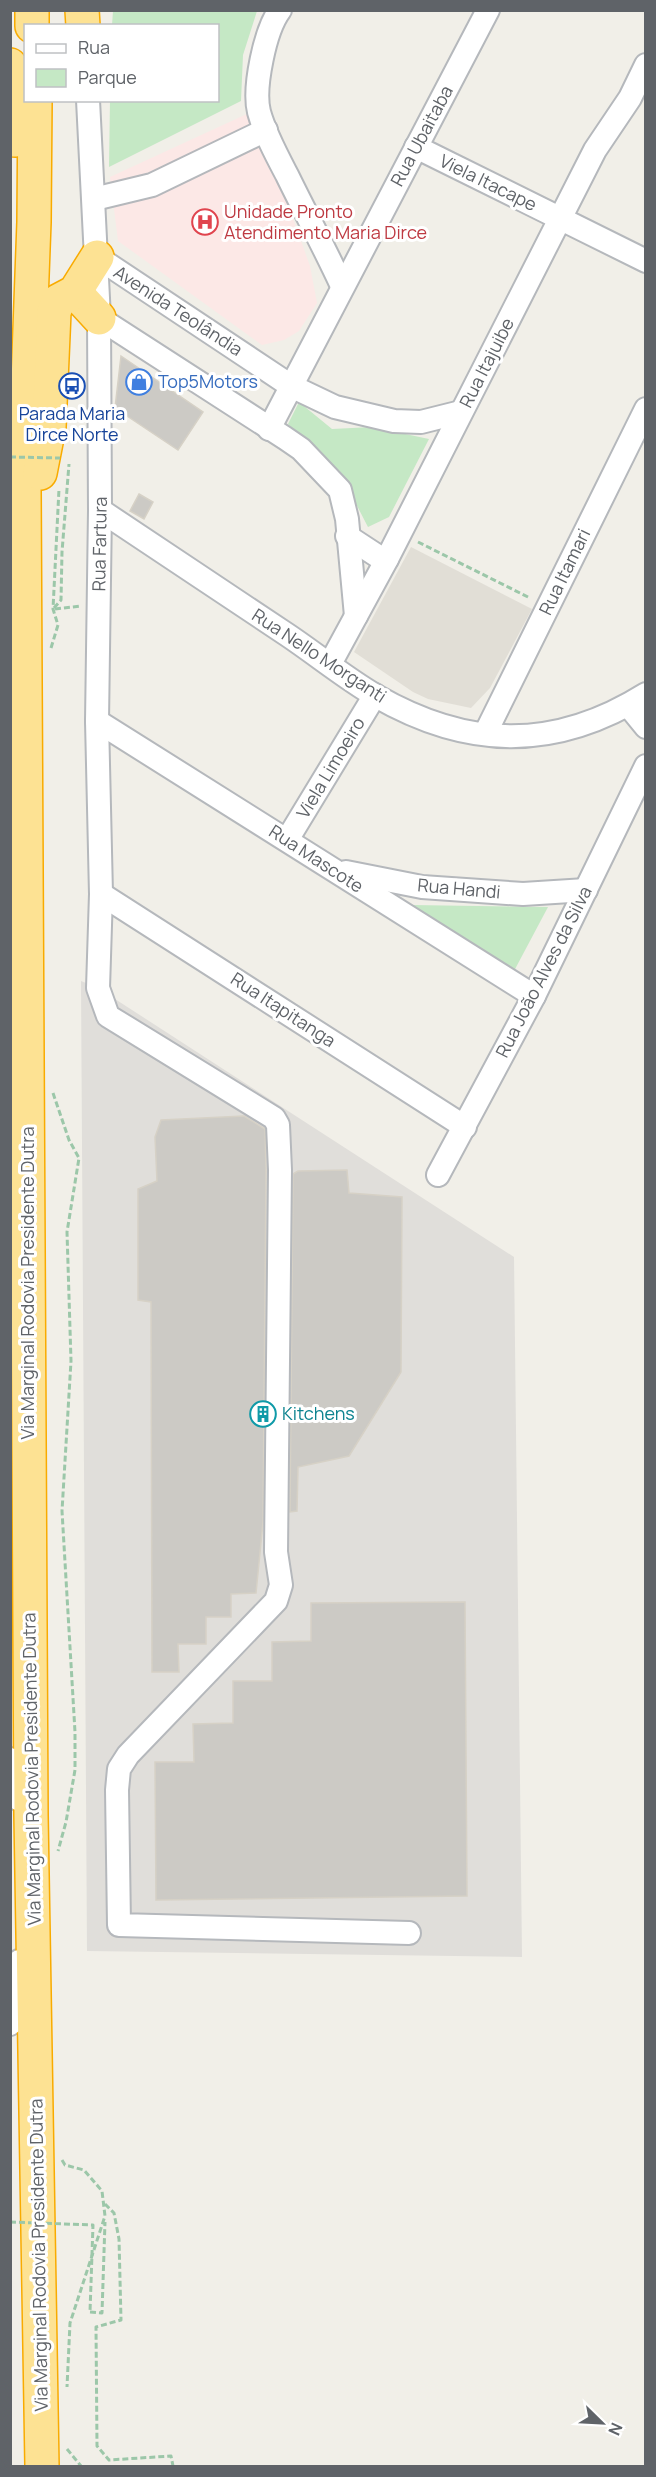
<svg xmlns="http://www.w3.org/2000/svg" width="656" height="2477" font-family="Manrope,sans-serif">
<rect width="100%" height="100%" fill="#f1efe8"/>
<!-- industrial -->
<path fill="#e0deda" d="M81,981l17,7 416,269 8,700 -435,-6z"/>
<!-- education -->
<path fill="#e1ded6" d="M411,547l121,62 -42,79 -19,20 -43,-9 -15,-7 -59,-40z"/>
<!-- medical -->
<path fill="#fce8e6" d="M249,113l38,89 23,64 7,37 -18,28 -15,9 -22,5 -144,-104 -8,-64z"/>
<!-- green -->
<g fill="#c5e8c5">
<path d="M113,11h144l-14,44 -2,46 -132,66 1,-66 108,-1v-74l-106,-1z"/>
<path d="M299,402l33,27 40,-2 57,12 -40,78 -21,10 -29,-56 -42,-36 -9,-11z"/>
<path d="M412,905l136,2 -34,64z"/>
</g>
<!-- building -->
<g fill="#cccac5" stroke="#d6d1c6" stroke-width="1.5">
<path d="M121,356l82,56 -25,38 -63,-42z"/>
<path d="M139,494l14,8 -9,17 -14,-8z"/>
<path d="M244,1116l21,13 1,41 -3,352 -7,71 -25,1v23h-25v27h-28l1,28h-27l-1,-370 -13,-2v-111l19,-8 -2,-44 6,-17z"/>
<path d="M347,1170l2,23 53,4 -1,175 -52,84 -51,11 -1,44 -7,1 3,-338 5,-3z"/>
<path d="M465,1602l2,294 -311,4 -1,-138h39l-1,-38 40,-1v-42h39v-39l39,-1v-38z"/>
</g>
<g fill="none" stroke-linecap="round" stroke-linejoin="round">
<!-- minor casing -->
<g stroke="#b5b8bc" stroke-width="26">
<g id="minor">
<path d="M280,10c-15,20 -27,78 -21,102 6,22 18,44 28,63 18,37 38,74 55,111"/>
<path d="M88,100l11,218 1,192 -3,211 4,173 -3,94 10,28 166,102 4,7 2,45 -4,382 5,33 -5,16 -148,154 -9,14 -2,21 2,135 290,8"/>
<path d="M416,147l230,114"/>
<path d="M94,199l58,-14 114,-55"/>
<path d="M97,257l194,129 44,21 59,14 27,1 40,-10"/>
<path d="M99,318l186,120 16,11 39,41 7,29 9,97"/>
<path d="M269,429l219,-419"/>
<path d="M100,510c62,41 124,83 186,124 30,20 59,44 90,62 92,53 179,55 270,-2"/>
<path d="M347,536l29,19 11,4"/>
<path d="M330,664l57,-105 208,-409 35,-52 16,-33"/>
<path d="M628,705l18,22"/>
<path d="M97,721l437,275"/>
<path d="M485,734l161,-325"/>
<path d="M287,840l88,-145"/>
<path d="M346,872l76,15 101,7 63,-4"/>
<path d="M101,894l364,233"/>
<path d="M438,1175l96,-179 112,-230"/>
<path d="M10,1759l6,16 2,24"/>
<path d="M10,2024l7,-17 2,-46"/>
</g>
</g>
<!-- highway casing -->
<g stroke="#f9ab00" stroke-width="36">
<g id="highway">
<path d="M32,10v16"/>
<path d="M82,10l1,16"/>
<path d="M10,65l5,75"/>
<path d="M35,100l-1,122 -10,268 7,1325 11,651"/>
<path d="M75,292l24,26"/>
<path d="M40,473l9,-46 5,-115 4,-11 17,-9 22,-35"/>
</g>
</g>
<!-- path -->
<g stroke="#9cc7a9" stroke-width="3" stroke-dasharray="6 3" stroke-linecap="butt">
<path d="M418,542l112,56"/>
<path d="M54,608l7,-8 1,-48 7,-88"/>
<path d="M55,609l26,-3"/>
<path d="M51,648l7,-23 -5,-16 6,-120"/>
<path d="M53,1093l16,47 10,18 -12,74 4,129 -9,150 13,221v38l-9,52 -8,29"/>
<path d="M62,2160l3,5 19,5 18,21 3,25 -35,107 -3,64"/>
<path d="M105,2204l9,9 5,26 2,81 -25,7 1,119 12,14 62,-4 2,10"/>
<path d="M90,2312l12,1 3,-91"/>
<path d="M67,2449l14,17"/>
</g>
<!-- minor -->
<use href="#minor" stroke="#fff" stroke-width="22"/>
<!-- highway -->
<use href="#highway" stroke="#fde293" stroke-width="33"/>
<!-- path-bridge -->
<g stroke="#9cc7a9" stroke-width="3" stroke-dasharray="6 3" stroke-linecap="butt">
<path d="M10,457l50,1"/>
<path d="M10,2222l83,3 -3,87"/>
</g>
</g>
<!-- icons -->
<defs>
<g id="hospital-ring" transform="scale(1.35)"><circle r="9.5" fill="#fff" stroke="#e0444e" stroke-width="1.5"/><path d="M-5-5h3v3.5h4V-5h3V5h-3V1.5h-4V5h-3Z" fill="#e0444e"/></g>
<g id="shop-ring" transform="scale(1.35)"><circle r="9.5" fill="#fff" stroke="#3f7fe0" stroke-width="1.5"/><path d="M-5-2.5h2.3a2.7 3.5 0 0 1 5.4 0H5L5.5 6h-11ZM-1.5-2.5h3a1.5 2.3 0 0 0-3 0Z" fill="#3f7fe0"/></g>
<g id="bus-ring" transform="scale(1.35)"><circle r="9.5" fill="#fff" stroke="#1a4fb4" stroke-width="1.5"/><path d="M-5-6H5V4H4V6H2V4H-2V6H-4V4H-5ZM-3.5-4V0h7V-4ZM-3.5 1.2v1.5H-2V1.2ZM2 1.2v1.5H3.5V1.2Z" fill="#1a4fb4"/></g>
<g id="building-ring" transform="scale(1.35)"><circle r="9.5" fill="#fff" stroke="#0f9aa8" stroke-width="1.5"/><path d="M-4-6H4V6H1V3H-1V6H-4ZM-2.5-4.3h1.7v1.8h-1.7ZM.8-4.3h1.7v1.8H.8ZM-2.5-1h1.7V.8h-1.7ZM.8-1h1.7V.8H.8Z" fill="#0f9aa8"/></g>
</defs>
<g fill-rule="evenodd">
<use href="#hospital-ring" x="205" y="222"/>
<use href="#shop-ring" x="139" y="382"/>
<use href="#bus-ring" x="72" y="386"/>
<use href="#building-ring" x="263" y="1414"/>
</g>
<g text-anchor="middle" stroke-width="6" stroke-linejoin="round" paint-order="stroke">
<!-- street labels -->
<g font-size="18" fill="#5f6368" stroke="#fff">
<text transform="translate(422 136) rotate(-62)" y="6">Rua Ubaitaba</text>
<text transform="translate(488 183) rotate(26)" y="6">Viela Itacape</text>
<text transform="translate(178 311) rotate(33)" y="6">Avenida Teolândia</text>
<text transform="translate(487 363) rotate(-63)" y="6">Rua Itajuibe</text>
<text transform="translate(100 544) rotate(-89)" y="6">Rua Fartura</text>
<text transform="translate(565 572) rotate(-64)" y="6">Rua Itamari</text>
<text transform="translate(319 656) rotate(33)" y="6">Rua Nello Morganti</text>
<text transform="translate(331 768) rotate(-59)" y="6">Viela Limoeiro</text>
<text transform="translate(316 859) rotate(33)" y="6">Rua Mascote</text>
<text transform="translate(459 889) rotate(5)" y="6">Rua Handi</text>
<text transform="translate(544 972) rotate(-63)" y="6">Rua João Alves da Silva</text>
<text transform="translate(283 1010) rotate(33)" y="6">Rua Itapitanga</text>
<text transform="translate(28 1283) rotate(-90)" y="6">Via Marginal Rodovia Presidente Dutra</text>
<text transform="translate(32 1769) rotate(-91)" y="6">Via Marginal Rodovia Presidente Dutra</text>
<text transform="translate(39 2255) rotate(-91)" y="6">Via Marginal Rodovia Presidente Dutra</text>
</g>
<!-- health labels -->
<g font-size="18" fill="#be3a42" stroke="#fff" text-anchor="start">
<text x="224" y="218">Unidade Pronto<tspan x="224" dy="21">Atendimento Maria Dirce</tspan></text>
</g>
<!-- shop labels -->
<g font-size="18" fill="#366cbe" stroke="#fff" text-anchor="start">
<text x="158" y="388">Top5Motors</text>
</g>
<!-- transit labels -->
<g font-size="18" fill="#164399" stroke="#fff">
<text x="72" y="420">Parada Maria<tspan x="72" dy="21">Dirce Norte</tspan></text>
</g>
<!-- culture labels -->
<g font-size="18" fill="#0d838f" stroke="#fff" text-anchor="start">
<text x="282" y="1420">Kitchens</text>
</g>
</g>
<!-- border -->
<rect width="656" height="2477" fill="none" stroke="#5f6368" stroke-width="24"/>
<!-- legend -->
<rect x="24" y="24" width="195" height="78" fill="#ffffff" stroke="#bfc1c3" stroke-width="1.5"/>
<rect x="36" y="44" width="30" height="9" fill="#ffffff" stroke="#bfc1c3" stroke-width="1.5"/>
<text x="78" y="54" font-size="18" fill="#5f6368">Rua</text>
<rect x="36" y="69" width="30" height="18" fill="#c5e8c5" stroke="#bfc1c3" stroke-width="1.5"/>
<text x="78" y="84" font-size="18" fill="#5f6368">Parque</text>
<!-- north arrow -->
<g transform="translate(602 2423) rotate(114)" stroke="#ffffff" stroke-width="4.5" paint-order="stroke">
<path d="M0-4.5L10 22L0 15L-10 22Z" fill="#5f6368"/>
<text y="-9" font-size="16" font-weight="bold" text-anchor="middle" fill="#5f6368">N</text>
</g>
</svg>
